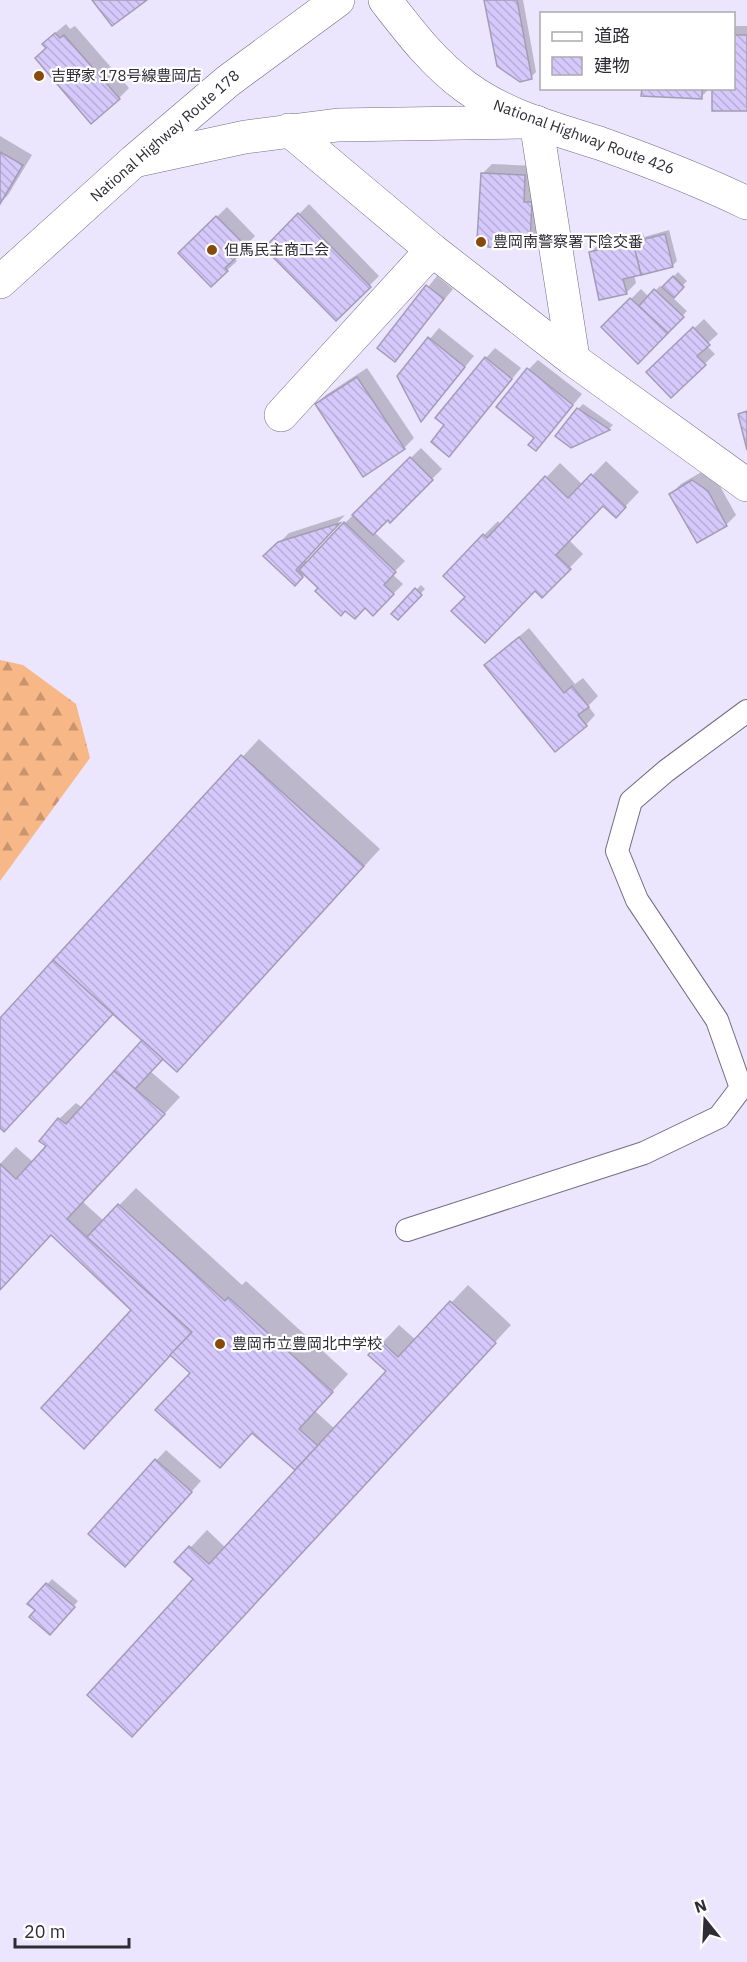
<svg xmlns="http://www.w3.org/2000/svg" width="747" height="1962" font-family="'IBM Plex Sans','Noto Sans JP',sans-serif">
<defs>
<pattern id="forest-firs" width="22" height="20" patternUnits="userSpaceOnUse" patternTransform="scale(1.5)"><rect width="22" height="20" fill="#f7b787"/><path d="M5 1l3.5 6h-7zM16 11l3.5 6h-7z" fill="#c8956f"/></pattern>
<pattern id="building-back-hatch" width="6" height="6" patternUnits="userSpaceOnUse" patternTransform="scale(1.5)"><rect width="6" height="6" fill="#d5c8fa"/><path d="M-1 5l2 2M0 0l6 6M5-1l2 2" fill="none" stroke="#b7acd7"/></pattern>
</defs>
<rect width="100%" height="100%" fill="#ebe5fe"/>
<!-- forest -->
<path fill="url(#forest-firs)" d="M0,660l23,5 53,39 14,54 -90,123z"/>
<!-- shadow -->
<g fill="#0003">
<path d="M486,0h37l13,72 -5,5z"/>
<path d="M66,24l4,5 5,-3 54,62 -10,10 -72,-51 7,-13z"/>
<path d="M734,26h13v83l-13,-21z"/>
<path d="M643,88h67l-9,9z"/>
<path d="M0,136l32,19 -24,40 -8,8z"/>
<path d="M492,164l42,2 5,65 -10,10 -14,-1 -6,6 -27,-72z"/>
<path d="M309,204l70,72 -43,43 -70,-71z"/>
<path d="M227,207l28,29 -21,22 3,3 -26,24 -31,-32z"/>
<path d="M669,230l8,31 -5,5 -38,9 2,8 -10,10 -35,-41 10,-10 42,-9 1,4z"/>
<path d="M678,272l9,9 -15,16 15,14 -49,51 -35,-35 38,-38 8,8 11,-11 3,2z"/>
<path d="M437,276l16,13 -58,71 -16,-12z"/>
<path d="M704,319l14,15 -12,11 9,9 -44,42 -23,-24z"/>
<path d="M439,328l35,28 -52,63 -23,-43z"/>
<path d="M495,348l26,20 -72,87 -3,-30 40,-67z"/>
<path d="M538,360l44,34 -37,45 -9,-2 -7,-68z"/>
<path d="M367,368l47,70 -10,10 -87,-44 9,-9z"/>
<path d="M583,404l30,21 -4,4 -38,17 7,-37z"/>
<path d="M421,448l21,21 -52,52 -2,-3 -14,14 31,29 -13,13 11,10 -30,30 -8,-8 -45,-18 -15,-14 -10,10 -29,-28 23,-23 56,-18 -41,44 4,4 37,-40z"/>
<path d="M606,461l33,31 -23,24 -13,-12 -34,36 14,14 -41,42 -7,-7 -68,8 17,-62 14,-14 3,4 59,-62 23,22z"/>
<path d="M703,471l14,10 19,34 -10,10 -55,-31 10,-10z"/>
<path d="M421,585l4,4 -27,29 -5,-4z"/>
<path d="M529,628l46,56 8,-6 15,18 -10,10 7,9 -9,10 -100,-60z"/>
<path d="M259,739l121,110 -186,204 -31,4 -13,14 30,26 -97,105 21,19 32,-33 106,97 4,-4 102,93 -33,37 20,18 53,-58 -17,-16 28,-30 17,15 52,-55 43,40 -362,393 46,-139 -18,-17 30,-32 19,18 71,-78 -44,-38 -61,-59 -59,-63 -82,-76 -51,54v-124l16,-17 17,15 15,-16 11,-27 17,-16 7,5 61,-68 -30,-27 -114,113v-106z"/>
<path d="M166,1450l35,31 -66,74 -45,-22z"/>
<path d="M52,1579l26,22 -23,28 -25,-25z"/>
</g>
<!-- building -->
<g fill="url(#building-back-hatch)" stroke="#a39db4" stroke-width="1.5">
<path d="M92,0h55l-35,26z"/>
<path d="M484,0h33l15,79 -12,3 -23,-16z"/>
<path d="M55,33l5,5 4,-3 56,64 -29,25 -56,-66 11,-10 -4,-4z"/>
<path d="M734,35h13v76h-35v-23h22z"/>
<path d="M642,88h60v11l-61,-3z"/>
<path d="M0,152l23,13 -23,39z"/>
<path d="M481,173l44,2 -1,27h8l-2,40h-20l-1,6 -21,-1v-7h-11z"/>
<path d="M298,213l73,74 -35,34 -72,-73z"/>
<path d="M216,216l31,31 -22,21 3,3 -17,16 -33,-34z"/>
<path d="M665,234l8,33 -32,8 -8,-33z"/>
<path d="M633,242l8,33 -18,4 4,15 -28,6 -10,-48z"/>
<path d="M673,276l11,11 -10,11 -12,-11z"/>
<path d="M426,285l18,14 -49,63 -18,-14z"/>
<path d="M654,289l30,28 -16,16 -29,-27z"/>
<path d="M630,298l38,35 -30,31 -37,-37z"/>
<path d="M693,327l17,18 -13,11 9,9 -35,33 -25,-26z"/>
<path d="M428,337l37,30 -44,55 -24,-46z"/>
<path d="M485,357l27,22 -63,78 -18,-15 13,-17 -9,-7z"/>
<path d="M527,368l46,37 -37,46 -8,-6 6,-7 -38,-31z"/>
<path d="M357,377l48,72 -42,28 -48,-73z"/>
<path d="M577,408l33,22 -39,18 -16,-12z"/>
<path d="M747,411v39l-9,-36z"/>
<path d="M410,457l23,23 -43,43 -2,-3 -15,15 -21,-20z"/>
<path d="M591,474l35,33 -10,11 -13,-12 -47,49 15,14 -29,29 -7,-7 -50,52 -34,-32 14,-14 -22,-21 40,-42 4,4 58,-62 23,22z"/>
<path d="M692,480l16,11 19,35 -30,17 -28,-49z"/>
<path d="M344,522l52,50 -12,13 10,9 -21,22 -8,-8 -10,11 -10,-8 -4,5 -26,-25 3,-3 -19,-18z"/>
<path d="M340,523l-44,47 7,7 -8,9 -32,-30 15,-14z"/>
<path d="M415,588l7,7 -24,25 -7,-6z"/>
<path d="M519,637l45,56 8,-7 17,21 -11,8 9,11 -32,26 -71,-87z"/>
<path d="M241,755l123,111 -187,206 -124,-112z"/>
<path d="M53,960l60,54 -109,118 -4,-4v-110z"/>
<path d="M142,1040l21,19 -28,30 -21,-18z"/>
<path d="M114,1071l51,43 -98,105 125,113 -108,117 -43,-41 90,-98 -80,-75 -51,55v-126l16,15 30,-33 -7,-5 19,-23 8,6z"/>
<path d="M118,1204l107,97 3,-4 105,95 -34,37 19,17 -23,24 -43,-37 -32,35 -65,-58 35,-37 -20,-18 22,-23 -105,-95z"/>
<path d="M450,1301l46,42 -364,394 -45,-42 106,-116 -19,-17 15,-16 20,18 177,-193 -18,-16 13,-14 17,16z"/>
<path d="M155,1459l37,33 -67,75 -37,-33z"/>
<path d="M46,1583l29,24 -25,28 -21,-18 6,-7 -8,-6z"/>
</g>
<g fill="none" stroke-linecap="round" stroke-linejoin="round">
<!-- lane casing -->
<g stroke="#736d83" stroke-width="24">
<path id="lane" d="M407,1230l237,-77 75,-36 22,-29 -24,-68 -80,-120 -20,-49 14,-50 35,-30 81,-60"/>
</g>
<!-- street casing -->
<g stroke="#736d83" stroke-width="34">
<g id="street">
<path d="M536,122l37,236"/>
<path d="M289,130l143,120 139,108 176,127"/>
<path d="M281,415l151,-165"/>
</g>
</g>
<!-- highway casing -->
<g stroke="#736d83" stroke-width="34">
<g id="highway">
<path d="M385,0c24,31 48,63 81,87 39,29 87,41 133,56 51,18 100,37 148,60"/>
<path d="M139,160l106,-23 93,-12 184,-3"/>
<path d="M0,282l134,-121 94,-80 110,-81"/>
</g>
</g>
<!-- lane -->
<use href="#lane" stroke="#fff" stroke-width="22"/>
<!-- street -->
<use href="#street" stroke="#fff" stroke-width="33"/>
<!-- highway -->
<use href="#highway" stroke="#fff" stroke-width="33"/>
</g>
<!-- markers -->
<g fill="#884a0c" stroke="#fff" stroke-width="2">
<circle cx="39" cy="76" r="6"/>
<circle cx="481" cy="242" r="6"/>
<circle cx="212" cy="250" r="6"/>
<circle cx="220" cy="1344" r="6"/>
</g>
<g text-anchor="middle" stroke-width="4.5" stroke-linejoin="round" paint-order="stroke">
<!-- poi labels -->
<g font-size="15" fill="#2e2c35" stroke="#fff" text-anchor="start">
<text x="51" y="81">吉野家 178号線豊岡店</text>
<text x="493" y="247">豊岡南警察署下陰交番</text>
<text x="224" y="255">但馬民主商工会</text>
<text x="232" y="1349">豊岡市立豊岡北中学校</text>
</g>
<!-- street labels -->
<g font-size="15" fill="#2e2c35" stroke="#fff">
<text transform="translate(165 136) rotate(-41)" y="5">National Highway Route 178</text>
<text transform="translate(584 137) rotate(20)" y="5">National Highway Route 426</text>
</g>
</g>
<!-- legend -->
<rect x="540" y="12" width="195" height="78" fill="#ffffff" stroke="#ababae" stroke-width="1.5"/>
<rect x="552" y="32" width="30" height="9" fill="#ffffff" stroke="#ababae" stroke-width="1.5"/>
<text x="594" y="42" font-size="18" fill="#2e2c35">道路</text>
<rect x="552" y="57" width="30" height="18" fill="url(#building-back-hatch)" stroke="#ababae" stroke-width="1.5"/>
<text x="594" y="72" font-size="18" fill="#2e2c35">建物</text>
<!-- north arrow -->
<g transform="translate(705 1920) rotate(342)" stroke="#ffffff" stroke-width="4.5" paint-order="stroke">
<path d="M0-4.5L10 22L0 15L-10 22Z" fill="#2e2c35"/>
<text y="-9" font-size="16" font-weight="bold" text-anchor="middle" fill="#2e2c35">N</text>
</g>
<!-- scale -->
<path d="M15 1938v9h114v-9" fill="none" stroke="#2e2c35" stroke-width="3"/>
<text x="24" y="1938" font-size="18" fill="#2e2c35" stroke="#ffffff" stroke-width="4.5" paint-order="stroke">20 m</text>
</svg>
